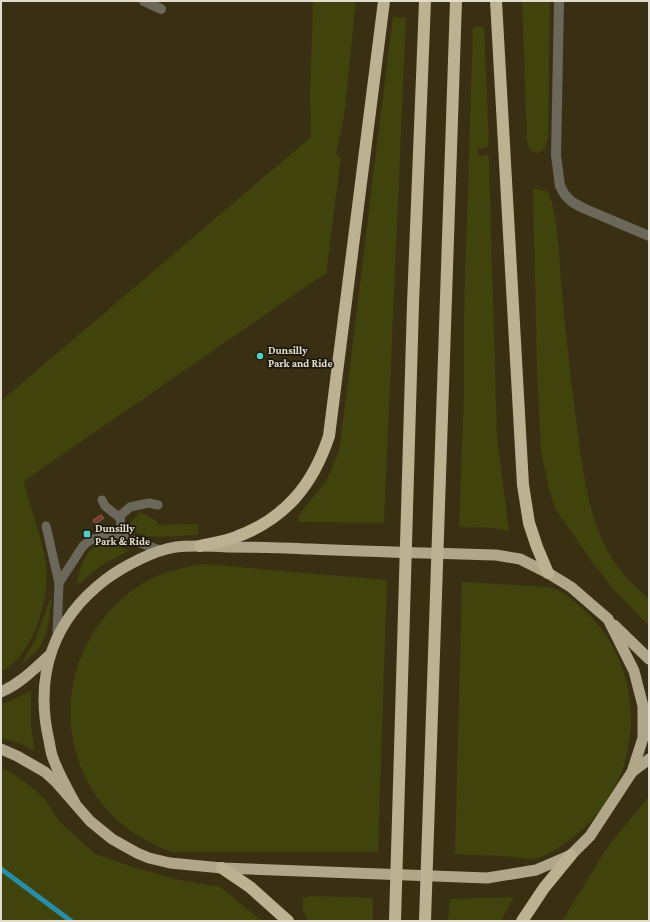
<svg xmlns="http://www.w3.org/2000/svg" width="650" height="922" font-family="'Crimson Pro',serif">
<rect width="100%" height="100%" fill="#393013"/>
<!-- green -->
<g fill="#40430c">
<path d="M313,1h43l-12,115 -8,38 5,3 -15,117 -9,5 -293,202c6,26 16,51 21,77 5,27 -3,64 -18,88 -6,9 -15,21 -26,25v-270l310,-264 -1,-42z"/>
<path d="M522,1h28l-2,137 -4,12 -7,3 -7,-3 -3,-9z"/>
<path d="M393,17l13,1 -22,505 -87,-1 2,-7 27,-34 13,-30 10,-76 24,-199z"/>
<path d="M473,27h11l5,120 -11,2v7l10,-1 1,7 8,275 12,94 -15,-3 -35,-1 5,-135v-80z"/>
<path d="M533,189h4l10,2c11,20 12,66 14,89 4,47 9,93 15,139 6,44 10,89 30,129 11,22 25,35 43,51v27l-35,-36 -24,-31 -35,-51 -6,-19 -8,-37 -4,-83z"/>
<path d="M140,512l16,9 3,4 39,-1v11c-15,0 -47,5 -60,-2 -3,-2 -6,-7 -8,-10z"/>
<path d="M108,544l7,1 15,5 -28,15 -25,20c2,-12 7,-35 21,-40 2,-1 7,-1 10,-1z"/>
<path d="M203,564l184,16 -9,272h-207c-17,-7 -33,-15 -47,-26 -22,-18 -39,-43 -47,-70 -21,-68 10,-144 74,-177 16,-8 34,-12 52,-15z"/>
<path d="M462,582c22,1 45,3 67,4 7,1 17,0 24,2 13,4 29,20 38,29 58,60 52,164 -13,216 -12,10 -26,21 -41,25 -6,2 -15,0 -21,-1 -20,-1 -41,-2 -61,-3z"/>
<path d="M52,598c-3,26 -5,51 -30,65l14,-25 13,-36z"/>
<path d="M31,691v37l4,23 -14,-7 -20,-6v-34l6,-2z"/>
<path d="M1,768l6,2 18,12 19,16 16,24 35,32 41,14 43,12 41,7 42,34h-261z"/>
<path d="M649,796v125h-87l45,-73z"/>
<path d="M311,896l62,2v23h-65l-5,-11v-12z"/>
<path d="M514,897l-13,24h-53l2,-22z"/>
</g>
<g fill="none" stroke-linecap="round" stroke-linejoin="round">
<!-- stream -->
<path stroke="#278ea8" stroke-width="5" d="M1,869l70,52"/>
</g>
<!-- building -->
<path fill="#7b3828" stroke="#85645c" d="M101,515l3,3 -9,6 -2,-4z"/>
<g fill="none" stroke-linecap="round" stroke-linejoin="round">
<!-- service -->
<g stroke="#6b675a" stroke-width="9">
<path d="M102,500l3,6 15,12"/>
<path d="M46,526l13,57 -2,52"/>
<path d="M127,538l-6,-12 -1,-8 2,-4 8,-7 19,-4 9,2"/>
<path d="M59,583l24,-37 6,-5 15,-6 9,-1 10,3 37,13"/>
</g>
<!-- minor -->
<g stroke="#6b675a" stroke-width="10">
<path d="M144,1l17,8"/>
<path d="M559,1l-3,154 4,31 5,9 7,7 11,6 66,28"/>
</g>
<!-- trunk -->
<g stroke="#b0a68a" stroke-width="11">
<path d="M614,625l35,34"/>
<path d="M1,692c19,-8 33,-23 49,-37"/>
<path d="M1,749l16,7 28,16 11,10 34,39 22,18 25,14 12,5 21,5 52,5 265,10 49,-8 35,-15 19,-19 42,-64 11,-34v-32l-9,-35 -26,-52 -37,-32 -23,-14 -28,-14 -24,-4c-62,-2 -124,-3 -186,-6 -28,-1 -55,-2 -82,-2 -17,-1 -35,-2 -52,0 -22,3 -54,20 -71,33 -51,39 -70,93 -57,156 2,7 2,15 5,22 6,17 15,32 23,47"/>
<path d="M632,772l17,-13"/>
</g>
<!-- motorway -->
<g stroke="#bcb191" stroke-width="12">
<path d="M496,1l27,484 6,38 8,24 11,26"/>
<path d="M200,546c12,-3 24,-4 36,-9 49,-18 77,-52 93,-101l55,-435"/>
<path d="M222,868l28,19 38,34"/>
<path d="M395,921l18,-617 12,-303"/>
<path d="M425,921l31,-920"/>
<path d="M522,921l22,-33 27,-33"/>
</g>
</g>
<!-- markers -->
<g fill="#54cdc6" stroke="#1c180c" stroke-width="1.5">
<circle cx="260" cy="356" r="4"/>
<rect x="83" y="530" width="8" height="8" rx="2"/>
</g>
<g text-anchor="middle" stroke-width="3.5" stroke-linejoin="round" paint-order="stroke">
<!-- poi labels -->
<g font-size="11" font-weight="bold" fill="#e1dccc" stroke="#1c180c" text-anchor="start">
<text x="268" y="354">Dunsilly<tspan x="268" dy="13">Park and Ride</tspan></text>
<text x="95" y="532">Dunsilly<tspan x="95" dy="13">Park &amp; Ride</tspan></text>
</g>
</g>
<!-- border -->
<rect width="650" height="922" fill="none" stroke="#e1dccc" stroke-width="4"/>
</svg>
